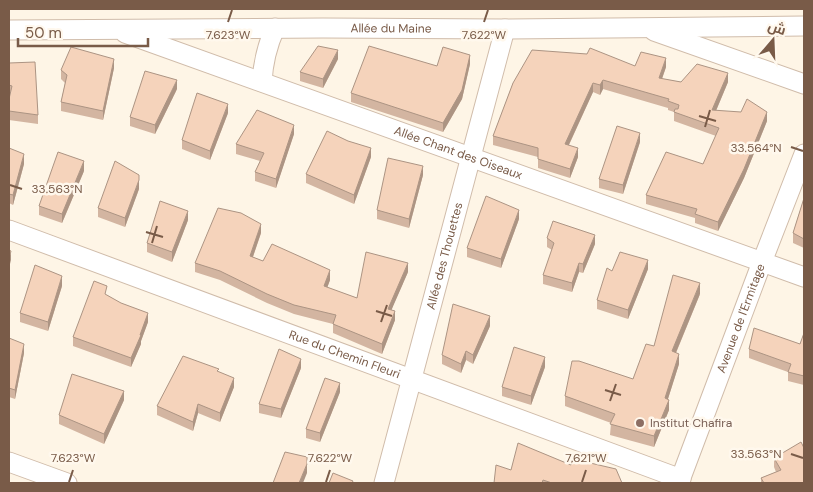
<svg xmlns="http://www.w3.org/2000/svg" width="813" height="492" font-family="'DM Sans',Cairo,sans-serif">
<rect width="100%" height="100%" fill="#fef5e6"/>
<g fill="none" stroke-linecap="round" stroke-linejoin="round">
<!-- street casing -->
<g stroke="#d0bcaa" stroke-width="21">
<g id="street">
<path id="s1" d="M9,30l314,-2 182,1 299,-3"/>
<path d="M654,31l150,53"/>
<path id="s2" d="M125,33l679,244"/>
<path d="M262,82c1,-19 5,-36 13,-54"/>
<path id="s3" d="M9,230l672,249"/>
<path d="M9,462l58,21"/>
<path id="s4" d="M384,483l121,-454"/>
<path id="s5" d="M679,483l83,-221 42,-108"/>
</g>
</g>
<!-- street -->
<use href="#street" stroke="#fff" stroke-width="19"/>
</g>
<!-- wall -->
<g fill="#d3b5a1">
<path d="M338,59l-15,29 -23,-7v-9z"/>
<path d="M9,63l29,52v9l-29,-4v-21l1,-5h-1z"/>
<path d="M470,64l-8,35 -19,33 -92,-30v-9l86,-27z"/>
<path d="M635,66l31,1 -4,12 19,3h47l-12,29 51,10 -23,57 -26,53 -23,-8v-5l-49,-14v-9l57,-31 13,-28 -42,-15v-9l-6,-2v-2l-65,-19 -3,6 -7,-3 -24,53 9,12 -8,21 -32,-10v-11l-45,-12v-9l20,-53z"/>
<path d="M114,68l-11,52 -42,-9v-9l4,-19 -4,-4v-9z"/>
<path d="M177,89l-22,45 -25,-8v-9z"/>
<path d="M228,113l-18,47 -28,-11v-9z"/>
<path d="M294,134l-18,54 -21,-7v-9l5,-11 -24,-7v-10z"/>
<path d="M640,142l-17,52 -24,-6v-9z"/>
<path d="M9,148l15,16 -11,41 -4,-2z"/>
<path d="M371,157l-17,47 -48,-21v-9z"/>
<path d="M84,171l-22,52 -23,-8v-9z"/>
<path d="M423,175l-14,53 -32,-9v-9z"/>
<path d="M139,189l-14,38 -27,-10v-9z"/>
<path d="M804,198v50l-11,-5v-10z"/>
<path d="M519,219l-18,49 -34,-11v-9z"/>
<path d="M188,220l-16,42 -25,-10v-9z"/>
<path d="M261,233l-8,24 10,4 67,19 -3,8 30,10 51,-26 -17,38 4,10 -13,34 -49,-21v-9l-39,-10 -27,-11 -47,-23 -25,-8v-9z"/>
<path d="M547,238l48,6 -12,29 -4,-1 -7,20 -29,-8v-9l9,-25 -5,-3z"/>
<path d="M648,269l-20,50 -31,-10v-9l15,-29z"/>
<path d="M62,286l-14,45 -28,-9v-9z"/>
<path d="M700,294l-24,59 3,11 -11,35 1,11 -15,37 -44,-12 1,-12 -46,-17v-10l68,-17 21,-33z"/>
<path d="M107,295l41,27 -7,19v3l-10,23 -58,-21v-9z"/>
<path d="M490,326l-17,38 -7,-4 -5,13 -19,-9v-9z"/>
<path d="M804,333v52l-16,-4v-9l-39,-14v-9l51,-5z"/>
<path d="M9,338l15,15 -9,46 -6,-2z"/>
<path d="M545,367l-14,38 -29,-9v-9z"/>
<path d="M301,368l-20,50 -22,-5v-9z"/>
<path d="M219,372l15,15 -14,35 -22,-9 -5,18 -36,-16v-9z"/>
<path d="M340,392l-20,50 -14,-4v-9z"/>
<path d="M124,400l-20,44 -45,-20v-9z"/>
<path d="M774,458l30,25h-43v-5l15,-6 -2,-5z"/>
<path d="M571,465l51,18h-128l17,-13z"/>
</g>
<!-- shaded-wall -->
<g fill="#ac9483">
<path d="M338,50v9l-15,29v-9z"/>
<path d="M470,55v9l-8,35 -19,33v-9z"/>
<path d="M666,58v9l-7,20v-9z"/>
<path d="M114,59v9l-11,52v-9z"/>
<path d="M728,73v9l-16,38v-10z"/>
<path d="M177,80v9l-22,45v-9z"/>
<path d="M603,80v9l-3,6v-10z"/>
<path d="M593,83v9l-28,61v-9z"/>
<path d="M228,104v9l-18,47v-9z"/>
<path d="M767,112v9l-23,57 -26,53v-9z"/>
<path d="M294,125v9l-18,54v-9z"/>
<path d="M640,133v9l-17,52v-9z"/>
<path d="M371,148v9l-17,47v-9z"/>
<path d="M578,148v9l-8,21v-9z"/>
<path d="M24,154v10l-11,41v-10z"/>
<path d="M84,161v10l-22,52v-9z"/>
<path d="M423,166v9l-14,53v-9z"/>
<path d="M139,180v9l-14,38v-9z"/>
<path d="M519,210v9l-18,49v-9z"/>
<path d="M188,211v9l-16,42v-10z"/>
<path d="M261,224v9l-11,32v-9z"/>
<path d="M595,235v9l-12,29v-9z"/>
<path d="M11,251v9l-2,8v-9z"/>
<path d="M648,260v9l-20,50v-9z"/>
<path d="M408,263v9l-20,46v-9z"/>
<path d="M579,263v9l-7,20v-9z"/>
<path d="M330,270v10l-6,16v-10z"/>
<path d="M62,276v10l-14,45v-9z"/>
<path d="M700,283v11l-28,68v-11z"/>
<path d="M395,311v9l-13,34v-10z"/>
<path d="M148,313v9l-7,19v3l-10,23v-9z"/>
<path d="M490,316v10l-17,38v-9z"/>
<path d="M24,344v9l-9,46v-9z"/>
<path d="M466,351v9l-5,13v-9z"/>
<path d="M679,354v10l-14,44v-10z"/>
<path d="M545,357v10l-14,38v-9z"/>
<path d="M301,359v9l-20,50v-9z"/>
<path d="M234,378v9l-14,35v-9z"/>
<path d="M340,383v9l-20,50v-9z"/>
<path d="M124,391v9l-20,44v-10z"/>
<path d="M669,400v10l-15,37v-11z"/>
<path d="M198,404v9l-5,18v-9z"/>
<path d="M307,464v9l-4,10h-4z"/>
</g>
<!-- building -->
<g fill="#f5d3bb" stroke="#ac9483">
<path d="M318,46l20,4 -15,29 -23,-7z"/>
<path d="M369,46l68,20 6,-19 27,8 -8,35 -19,33 -92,-30z"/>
<path d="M71,47l43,12 -11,52 -42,-9 6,-27 -6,-5z"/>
<path d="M590,48l45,18 6,-14 25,6 -7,20 22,4 16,-18 31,9 -16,37 29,2 6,-13 20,13 -23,57 -26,53 -23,-8 2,-5 -51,-14 20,-43 37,12 16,-36 -45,-16 1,-3h3l1,-4 -11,-4 1,-2 -66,-19 -3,5 -7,-2 -28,61 13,4 -8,21 -32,-10v-11l-45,-12 20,-53 19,-33 55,4z"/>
<path d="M35,62l3,53 -29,-4v-12l3,-13 -3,-1v-22z"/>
<path d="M145,71l32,9 -22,45 -25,-8z"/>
<path d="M197,93l31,11 -18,47 -28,-11z"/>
<path d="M257,110l37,15 -18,54 -21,-7 9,-19 -28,-9z"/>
<path d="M617,126l23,7 -17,52 -24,-6z"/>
<path d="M327,131l21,10 23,7 -17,47 -48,-21z"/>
<path d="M9,148l15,6 -11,41 -4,-1z"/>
<path d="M58,152l26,9 -22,53 -23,-8z"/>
<path d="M388,158l35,8 -14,53 -32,-9z"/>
<path d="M115,161l24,14v5l-14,38 -27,-10z"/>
<path d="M486,196l33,14 -18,49 -34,-11z"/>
<path d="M804,198v41l-11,-6z"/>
<path d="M160,201l28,10 -16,41 -25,-9z"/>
<path d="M218,208l23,5 20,11 -11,32 13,5 9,-17 58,26 -6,16 33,12 9,-46 42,11 -20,46 7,2 -13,33 -49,-20 3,-9 -42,-10 -27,-11 -47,-23 -25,-8z"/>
<path d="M553,221l42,14 -12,29 -4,-1 -7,20 -29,-8 11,-32 -7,-5z"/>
<path d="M9,250l2,1 -2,8z"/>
<path d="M620,252l28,8 -20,50 -31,-10 10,-32 5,3z"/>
<path d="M35,265l27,11 -14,46 -28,-9z"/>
<path d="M673,275l27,8 -28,68 7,3 -14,44 4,2 -15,36 -44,-12 5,-10 -50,-18 7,-35h7l54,18 13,-35 8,2z"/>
<path d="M94,281l13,5 -2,8 16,9 27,10 -8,22h1l-10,23 -58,-21z"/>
<path d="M453,304l37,12 -17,39 -7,-4 -5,13 -19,-9z"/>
<path d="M754,328l46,16 4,-11v43l-16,-4 3,-8 -42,-15z"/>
<path d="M9,338l15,6 -9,46 -6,-2z"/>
<path d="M514,347l31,10 -14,39 -29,-9z"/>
<path d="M279,349l22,10 -20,50 -22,-5z"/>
<path d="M183,356l36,13 -2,2 17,7 -14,35 -22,-9 -5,18 -36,-16z"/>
<path d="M72,374l52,17 -20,43 -45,-19z"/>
<path d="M325,378l15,5 -20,50 -14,-4z"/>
<path d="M801,442l3,6v35h-40l-3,-5 20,-8 -7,-12z"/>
<path d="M518,443l53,22 2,-6 43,10 6,14h-70l-9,-3 -1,3h-48l2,-18 15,5z"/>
<path d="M285,452l22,5v7l-8,19h-26z"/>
<path d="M333,473l20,8 -1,2h-23z"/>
</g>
<!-- ticks -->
<path fill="none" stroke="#795b48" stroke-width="2" d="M228,22l4,-12M484,22l4,-12M699,116l17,5M705,127l5,-17M791,147l12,4M10,185l12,4M146,232l17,5M152,243l5,-17M376,311l16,5M381,322l6,-17M605,390l16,5M610,401l6,-17M791,454l12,4M69,482l4,-12M326,482l4,-12M582,482l4,-12"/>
<!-- markers -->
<circle fill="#8d6e63" stroke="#fff8ed" stroke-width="2" cx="640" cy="423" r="5"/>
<g text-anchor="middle" stroke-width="5" stroke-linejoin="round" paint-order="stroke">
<!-- street labels -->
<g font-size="12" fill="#795b48" stroke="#fff8ed">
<text dy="4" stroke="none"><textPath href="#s1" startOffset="382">Allée du Maine</textPath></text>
<text dy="4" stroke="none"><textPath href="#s2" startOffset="354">Allée Chant des Oiseaux</textPath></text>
<text dy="4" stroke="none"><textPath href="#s4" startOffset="235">Allée des Thouettes</textPath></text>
<text dy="4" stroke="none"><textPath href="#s5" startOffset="176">Avenue de l'Ermitage</textPath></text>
<text dy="4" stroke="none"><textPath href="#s3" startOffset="358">Rue du Chemin Fleuri</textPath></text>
</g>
<!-- education labels -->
<g font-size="12" fill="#785e54" stroke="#fff8ed" text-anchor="start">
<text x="650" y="427">Institut Chafira</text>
</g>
</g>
<g font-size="12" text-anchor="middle" fill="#795b48" stroke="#fff8ed" stroke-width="5" stroke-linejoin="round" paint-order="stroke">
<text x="228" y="39">7.623°W</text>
<text x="484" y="39">7.622°W</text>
<text x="756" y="152">33.564°N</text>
<text x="57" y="193">33.563°N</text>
<text x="756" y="458">33.563°N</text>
<text x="73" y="462">7.623°W</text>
<text x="330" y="462">7.622°W</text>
<text x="586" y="462">7.621°W</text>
</g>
<!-- border -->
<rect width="813" height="492" fill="none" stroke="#795b48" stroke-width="20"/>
<!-- north arrow -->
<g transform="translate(773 40) rotate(19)" stroke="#fff8ed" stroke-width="4" paint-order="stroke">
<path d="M0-4L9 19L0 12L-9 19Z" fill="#795b48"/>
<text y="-8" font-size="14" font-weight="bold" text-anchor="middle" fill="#795b48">ش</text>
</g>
<!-- scale -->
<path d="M18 38v8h130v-8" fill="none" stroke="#795b48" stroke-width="2.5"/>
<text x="25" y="38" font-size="15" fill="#795b48" stroke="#fff8ed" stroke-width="4" paint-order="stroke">50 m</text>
</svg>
